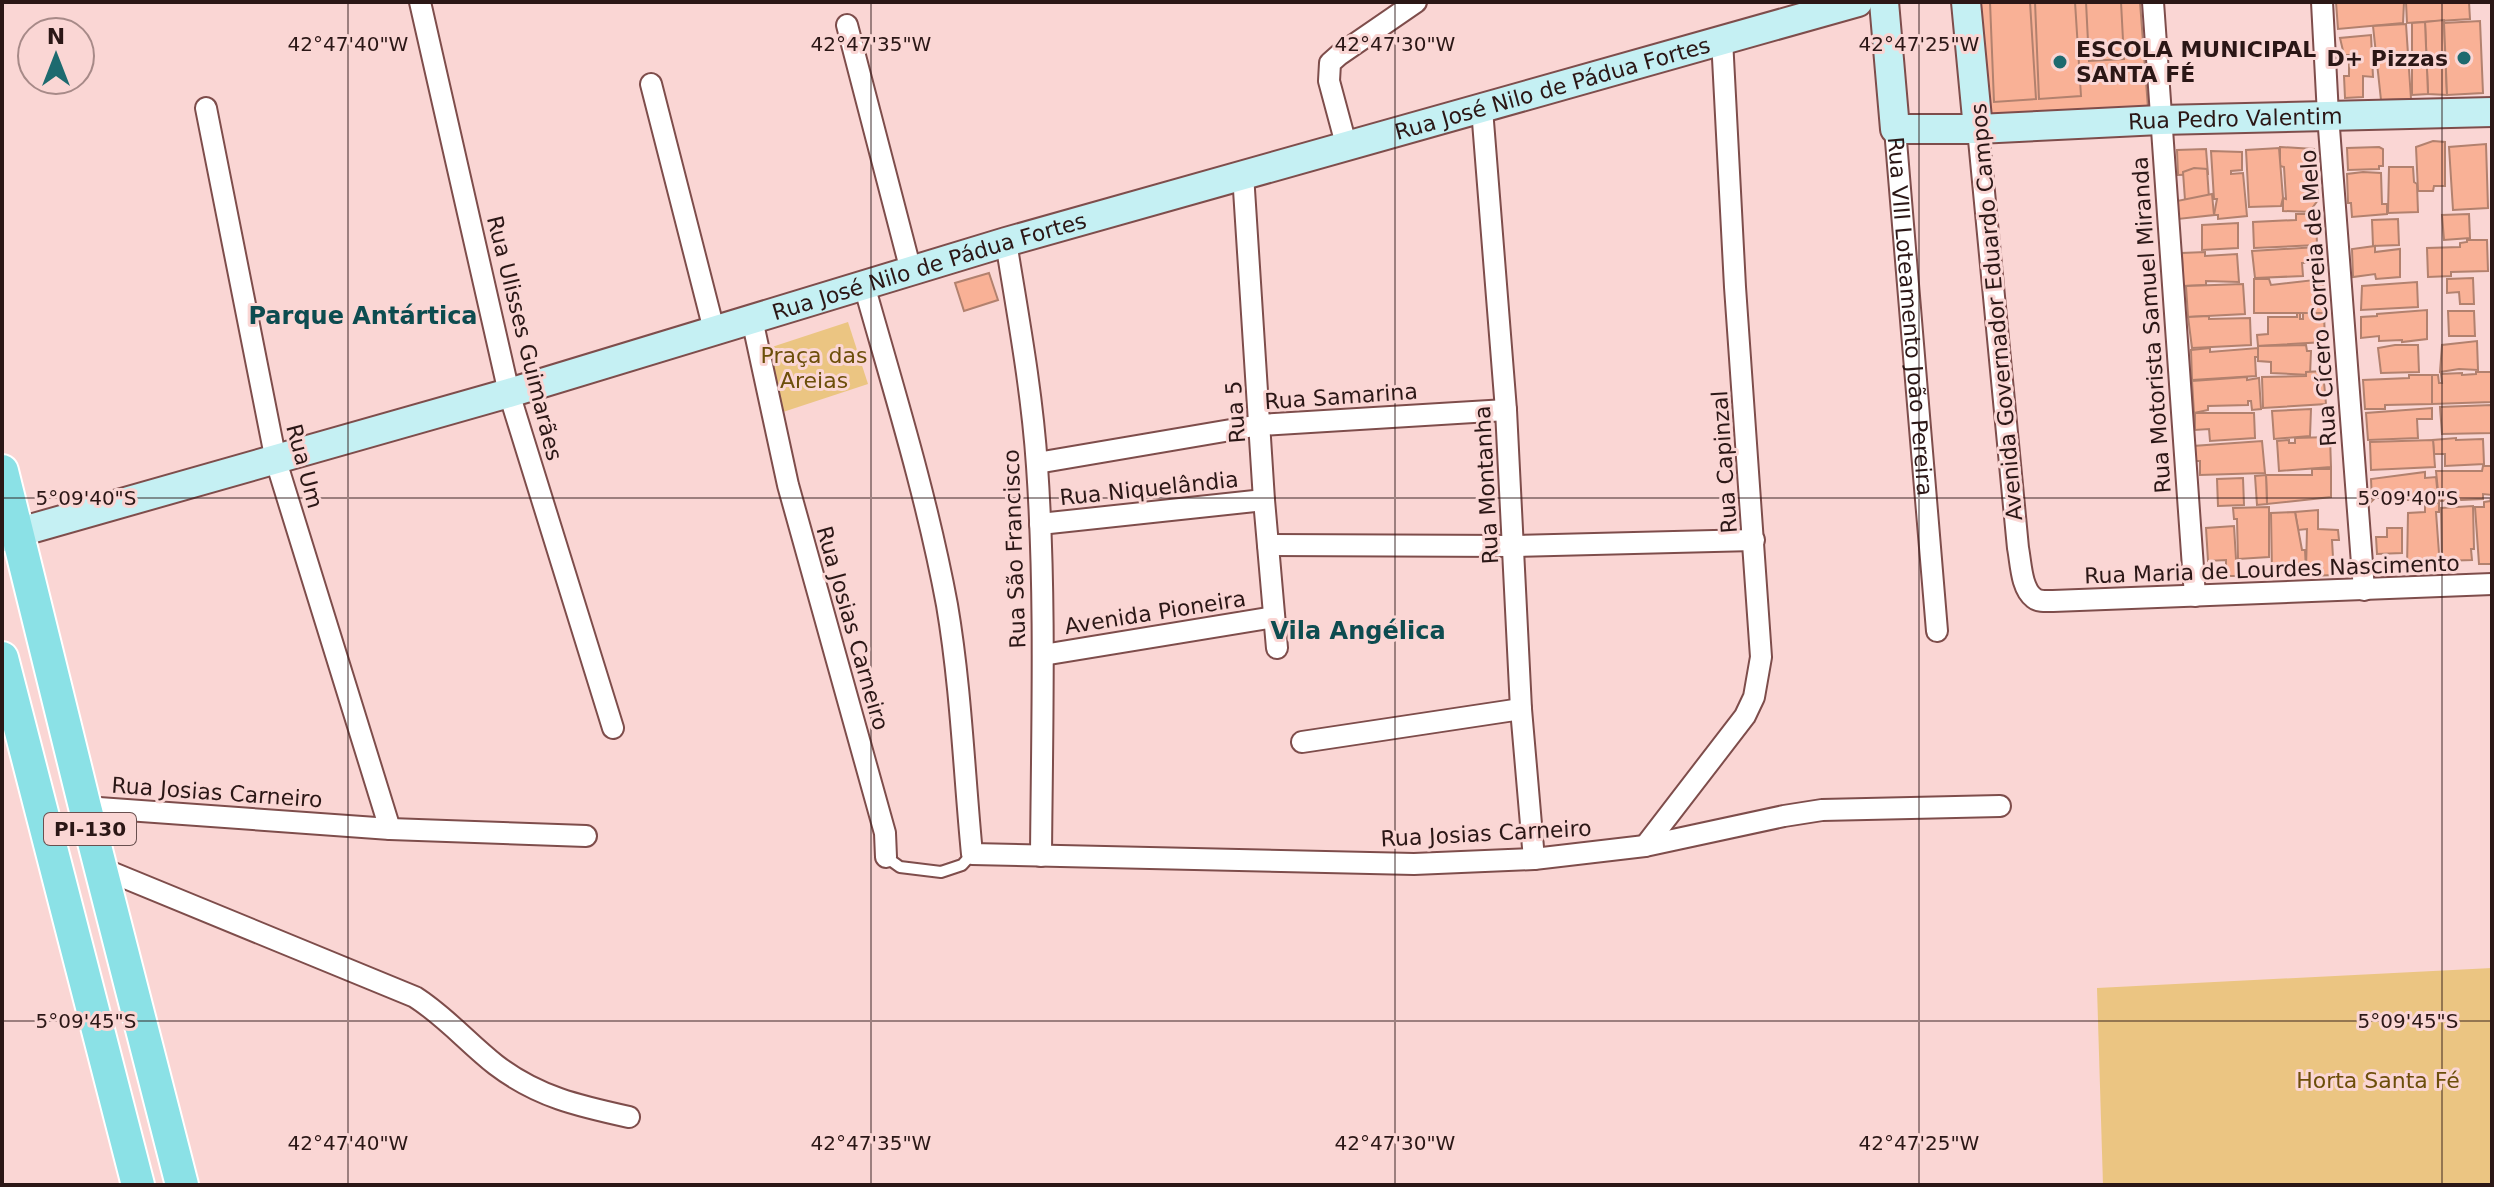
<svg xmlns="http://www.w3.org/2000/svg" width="2494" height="1187" font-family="'DejaVu Sans',sans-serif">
<rect width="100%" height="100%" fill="#fad6d4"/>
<!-- green -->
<g fill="#ebc582">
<path d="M848,322l20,62 -88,29 -20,-62z"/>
<path d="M2492,968v217h-389l-6,-197z"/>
</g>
<!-- building -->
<g fill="#f9b196" stroke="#b2816e" stroke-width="2">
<path d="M1972,2h168l9,119 -171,8z"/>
<path d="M1990,2h40l6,97 -42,3z"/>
<path d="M2035,2h40l6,94 -42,3z"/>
<path d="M2086,2h35l3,57 -35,2z"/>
<path d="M2336,2h68l-1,21 -65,6z"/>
<path d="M2406,2h63l1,17 -63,4z"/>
<path d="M2444,20l3,75 -19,-1 -3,-72z"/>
<path d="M2480,21l3,72 -36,2 -3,-72z"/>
<path d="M2425,22l3,72 -16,1v-72z"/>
<path d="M2406,24l5,75 -30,1 -8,-74z"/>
<path d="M2371,35l2,42 -10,-1v21l-18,1 -1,-22h5v-21h-5l-4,-17z"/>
<path d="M2433,141l12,1v44h-11l-1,5h-15l-2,-44z"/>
<path d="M2486,144l2,64 -35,2 -4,-63z"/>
<path d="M2280,147l34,2v16h-5v13h8l1,22 -5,7v5l-30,-1v-13l3,1 -2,-32 -4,-1z"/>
<path d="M2379,147l4,2v17h-4v3l-31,1 -1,-22z"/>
<path d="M2279,148l4,50 -2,8 -32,1 -3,-57z"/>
<path d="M2206,149l2,25 -30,1 -1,-25z"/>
<path d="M2211,151l31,1v18l-11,1v3l12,-1 4,43 -29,3v-4h-4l3,-16h-3z"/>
<path d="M2389,167h24l1,15 3,2 1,28 -30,1z"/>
<path d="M2194,168l13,1 2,29 -24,2 -2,-28z"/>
<path d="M2363,172l18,1 1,31h5v10l-35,3 -1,-14h-3l-1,-29z"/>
<path d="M2212,194l2,21 -36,4 -1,-18z"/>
<path d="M2296,214h20l1,31 -63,3 -1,-26 43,-2z"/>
<path d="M2469,214l1,24 -26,2 -2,-25z"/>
<path d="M2398,219l1,26 -26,1 -1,-26z"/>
<path d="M2238,223v25l-36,2v-25z"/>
<path d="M2467,240h20l1,31 -37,1v4l-23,1 -1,-29 33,-1v-4l7,-1z"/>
<path d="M2375,246v6l25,-3v28l-24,2 -1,-5 -22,3 -1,-28z"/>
<path d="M2317,247l1,16h-16l1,13 -48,2 -3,-27z"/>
<path d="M2205,252v4l32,-2 2,28 -33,-1v4l-23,1 -1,-33z"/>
<path d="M989,273l9,27 -34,11 -9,-28z"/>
<path d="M2473,278l1,26h-14l-1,-12 -12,1v-14z"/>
<path d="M2254,279h15l2,6 52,-6 1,34h-70z"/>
<path d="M2417,282l1,25 -57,3 1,-24z"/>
<path d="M2243,284l2,30 -57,3 -2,-31z"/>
<path d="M2427,310v29l-25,3v-2l-23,1v-5l-18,2v-21l16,-1v-2z"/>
<path d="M2448,311h26l1,25h-26z"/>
<path d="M2297,313h3v6h3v-6h21l1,29 -67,4 -1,-11 11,-1v-17h29z"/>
<path d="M2209,316v3l41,-1 1,27 -59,3 -4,-31z"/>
<path d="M2477,341l1,29 -19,-1 -19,3 2,-27z"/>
<path d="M2306,345l1,6h4l-1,24 -39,-2v-11l-13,-1v-15z"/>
<path d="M2395,345h23l1,27 -38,1 -3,-25z"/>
<path d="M2210,348v4l48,-4v9h-3l1,19 -64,4 -1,-30z"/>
<path d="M2323,371l3,33 -63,4 -1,-31 44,-1v-4z"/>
<path d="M2476,372h16v30l-60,2v-29h6l1,8h3l-1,-9 21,-1v2l14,-1z"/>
<path d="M2409,375h23v29l-47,1v4h-20l-2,-29 46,-2z"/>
<path d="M2247,377v3l12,-2 2,31 -9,1 -1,-9h-3v4l-40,1v4l-14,3 -2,-32z"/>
<path d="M2492,405v28l-50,1 -2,-27z"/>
<path d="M2432,408v11h-15l1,19 -50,2 -2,-27z"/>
<path d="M2311,409l-1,27 -36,3 -2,-28z"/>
<path d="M2195,413h59l1,25 -45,3 -1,-12 -14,1z"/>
<path d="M2330,437l1,30 -52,4 -2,-30 12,-1v3h6v-5z"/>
<path d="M2456,438v2l27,-1 1,25 -39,2v-12h-11l-1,-14z"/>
<path d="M2433,440l2,27 -64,3 -1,-28z"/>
<path d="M2262,441l3,32 -65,2v-14h-6l-1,-15z"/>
<path d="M2483,466h9v29l-9,-1v5l-44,2 -3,-30h46z"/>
<path d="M2312,469h19v28l-64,7 -1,-29h46z"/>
<path d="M2425,472v6l11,-1 2,21 -48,3v-4l-15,1 -3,3 -1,-22z"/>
<path d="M2266,475l1,29 -10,1 -2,-29z"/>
<path d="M2243,478l1,27 -26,1 -1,-27z"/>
<path d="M2491,498l1,66h-13l-4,-57h9v-5l6,-1z"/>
<path d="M2425,503h14v9h-3l4,55 -33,1 1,-55 17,-1z"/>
<path d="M2473,506l1,43h-3l1,11 -30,1 -1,-53z"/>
<path d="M2269,507v50l-31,2 -1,-40h-3l-1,-11z"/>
<path d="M2318,510v19l20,1 1,10h-7l2,35 -24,1 -1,-6h-3l1,-41 -9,1 -3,-18z"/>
<path d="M2295,512l7,38h3l1,20 -34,4 -1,-61z"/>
<path d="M2234,526l3,50h-11v-16l-18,1 -2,-33z"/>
<path d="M2387,528h15v25l-25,1 -1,-17h11z"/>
</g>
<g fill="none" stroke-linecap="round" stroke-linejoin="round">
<!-- lane casing -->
<g stroke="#7e4d4b" stroke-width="14">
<path id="lane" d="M886,857l14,10 41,5 21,-7 10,-11"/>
</g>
<!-- street casing -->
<g stroke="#7e4d4b" stroke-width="24">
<g id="street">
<path d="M420,2l89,391 104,335"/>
<path d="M2153,2l42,594"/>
<path d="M2322,2l6,113 36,475"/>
<path d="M847,25l64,246"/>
<path d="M651,84l63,246"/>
<path d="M206,108l70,353 114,368"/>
<path d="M1482,109l24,301 15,299 13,150"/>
<path id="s1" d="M1895,129l42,502"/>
<path d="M1978,129l40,419c3,15 3,40 16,50 5,4 13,3 19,3l439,-17"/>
<path d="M1347,148l-18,-67 1,-18 9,-8 77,-53"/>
<path d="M1243,174l21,326 13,148"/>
<path d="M1006,242c12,74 26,149 31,224 9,129 5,260 4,390"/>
<path d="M864,285c30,106 63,212 83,320 14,82 17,167 25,249l442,10 120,-5 111,-13 139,-30 38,-6 178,-4"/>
<path d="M752,319l36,166 97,348 1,24"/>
<path d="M1037,463l223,-38 246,-15"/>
<path d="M1040,524l224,-24"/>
<path d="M1268,545l245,1 241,-6"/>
<path d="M1043,655l231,-38"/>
<path d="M1302,742l219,-33"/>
<path d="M85,807l305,22 196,7"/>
<path d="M1645,846l100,-130 9,-19 7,-40 -26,-370 -13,-248"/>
<path d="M101,868l314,129c30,19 53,46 81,68 42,32 83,41 133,52"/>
</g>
</g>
<!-- secondary casing -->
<g stroke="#7e4d4b" stroke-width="32">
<g id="secondary">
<path id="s2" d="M1884,2l11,127h83l182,-9 332,-8"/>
<path d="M1966,2l12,127"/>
<path id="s3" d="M2,537l507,-144 497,-151 852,-240"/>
</g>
</g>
<!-- primary casing -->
<g stroke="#fff" stroke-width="36">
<g id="primary">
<path d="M2,471l83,336 97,378"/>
<path d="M2,658l136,527"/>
</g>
</g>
<!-- lane -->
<use href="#lane" stroke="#fff" stroke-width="10"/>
<!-- street -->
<use href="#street" stroke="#fff" stroke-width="20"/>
<!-- secondary -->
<use href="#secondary" stroke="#c5f0f3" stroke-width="28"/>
<!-- primary -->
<use href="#primary" stroke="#8be1e6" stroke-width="32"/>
</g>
<!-- ticks -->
<path fill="none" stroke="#2b1716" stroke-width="2" stroke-opacity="0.45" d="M348,2v1183M871,2v1183M1395,2v1183M1919,2v1183M2442,2v1183M2,498h2490M2,1021h2490"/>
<!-- markers -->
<g fill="#1d6a6f" stroke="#fad6d4" stroke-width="3">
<circle cx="2464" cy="58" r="8"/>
<circle cx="2060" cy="62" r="8"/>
</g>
<g text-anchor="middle" stroke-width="6" stroke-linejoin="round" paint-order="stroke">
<!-- shield labels -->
<rect fill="#fad6d4" stroke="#69504f" stroke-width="2" x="44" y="813" width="92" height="32" rx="6"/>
<g font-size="20" font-weight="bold" fill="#2b1716">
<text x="90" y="836">PI-130</text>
</g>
<!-- poi labels -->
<g font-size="22" font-weight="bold" fill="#2b1716" stroke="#fad6d4" text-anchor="start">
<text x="2076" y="57">ESCOLA MUNICIPAL<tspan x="2076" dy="25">SANTA FÉ</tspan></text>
<text x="2448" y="66" text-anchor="end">D+ Pizzas</text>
</g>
<!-- street labels -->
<g font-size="22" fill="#2b1716" stroke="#fad6d4">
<text dy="8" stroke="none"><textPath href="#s3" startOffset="1614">Rua José Nilo de Pádua Fortes</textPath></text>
<text dy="8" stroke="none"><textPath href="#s2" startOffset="468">Rua Pedro Valentim</textPath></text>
<text dy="8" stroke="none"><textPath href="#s3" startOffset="966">Rua José Nilo de Pádua Fortes</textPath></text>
<text transform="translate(2318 298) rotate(-94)" y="8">Rua Cícero Correia de Melo</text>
<text transform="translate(1996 312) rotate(-95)" y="8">Avenida Governador Eduardo Campos</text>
<text dy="8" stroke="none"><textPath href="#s1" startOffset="188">Rua VIII Loteamento João Pereira</textPath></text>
<text transform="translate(2151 325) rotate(-94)" y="8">Rua Motorista Samuel Miranda</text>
<text transform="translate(525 338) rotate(76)" y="8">Rua Ulisses Guimarães</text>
<text transform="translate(1341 396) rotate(-4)" y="8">Rua Samarina</text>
<text transform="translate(1235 412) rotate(-94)" y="8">Rua 5</text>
<text transform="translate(1724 462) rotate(-94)" y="8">Rua Capinzal</text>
<text transform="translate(305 466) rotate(75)" y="8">Rua Um</text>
<text transform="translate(1486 485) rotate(-93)" y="8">Rua Montanha</text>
<text transform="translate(1149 488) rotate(-6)" y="8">Rua Niquelândia</text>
<text transform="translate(1014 549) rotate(-92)" y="8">Rua São Francisco</text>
<text transform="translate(2272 569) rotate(-2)" y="8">Rua Maria de Lourdes Nascimento</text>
<text transform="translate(1155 612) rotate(-9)" y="8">Avenida Pioneira</text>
<text transform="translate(853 628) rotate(74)" y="8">Rua Josias Carneiro</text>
<text transform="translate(217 792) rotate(4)" y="8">Rua Josias Carneiro</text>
<text transform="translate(1486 833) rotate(-3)" y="8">Rua Josias Carneiro</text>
</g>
<!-- park labels -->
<g font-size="22" fill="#6c4e0a" stroke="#fad6d4">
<text x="814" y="363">Praça das<tspan x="814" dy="25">Areias</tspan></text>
<text x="2378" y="1088">Horta Santa Fé</text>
</g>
<!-- neighbourhood labels -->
<g font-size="24" font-weight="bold" fill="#0d4c50" stroke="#fad6d4">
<text x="363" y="324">Parque Antártica</text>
<text x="1358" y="639">Vila Angélica</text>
</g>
</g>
<g font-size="20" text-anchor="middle" fill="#2b1716" stroke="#fad6d4" stroke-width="6" stroke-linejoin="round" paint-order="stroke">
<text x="348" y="51">42°47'40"W</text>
<text x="871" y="51">42°47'35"W</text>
<text x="1395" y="51">42°47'30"W</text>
<text x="1919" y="51">42°47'25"W</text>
<text x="86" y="505">5°09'40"S</text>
<text x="2408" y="505">5°09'40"S</text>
<text x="86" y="1028">5°09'45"S</text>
<text x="2408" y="1028">5°09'45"S</text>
<text x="348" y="1150">42°47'40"W</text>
<text x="871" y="1150">42°47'35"W</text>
<text x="1395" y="1150">42°47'30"W</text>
<text x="1919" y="1150">42°47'25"W</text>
</g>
<!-- border -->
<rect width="2494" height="1187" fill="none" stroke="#2b1716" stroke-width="8"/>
<!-- north arrow -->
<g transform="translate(56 56)"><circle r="38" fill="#fad6d4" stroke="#a78a88" stroke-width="2"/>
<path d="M0-6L14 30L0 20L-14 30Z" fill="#1d6a6f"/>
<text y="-12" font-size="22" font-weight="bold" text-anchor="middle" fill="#2b1716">N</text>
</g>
</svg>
